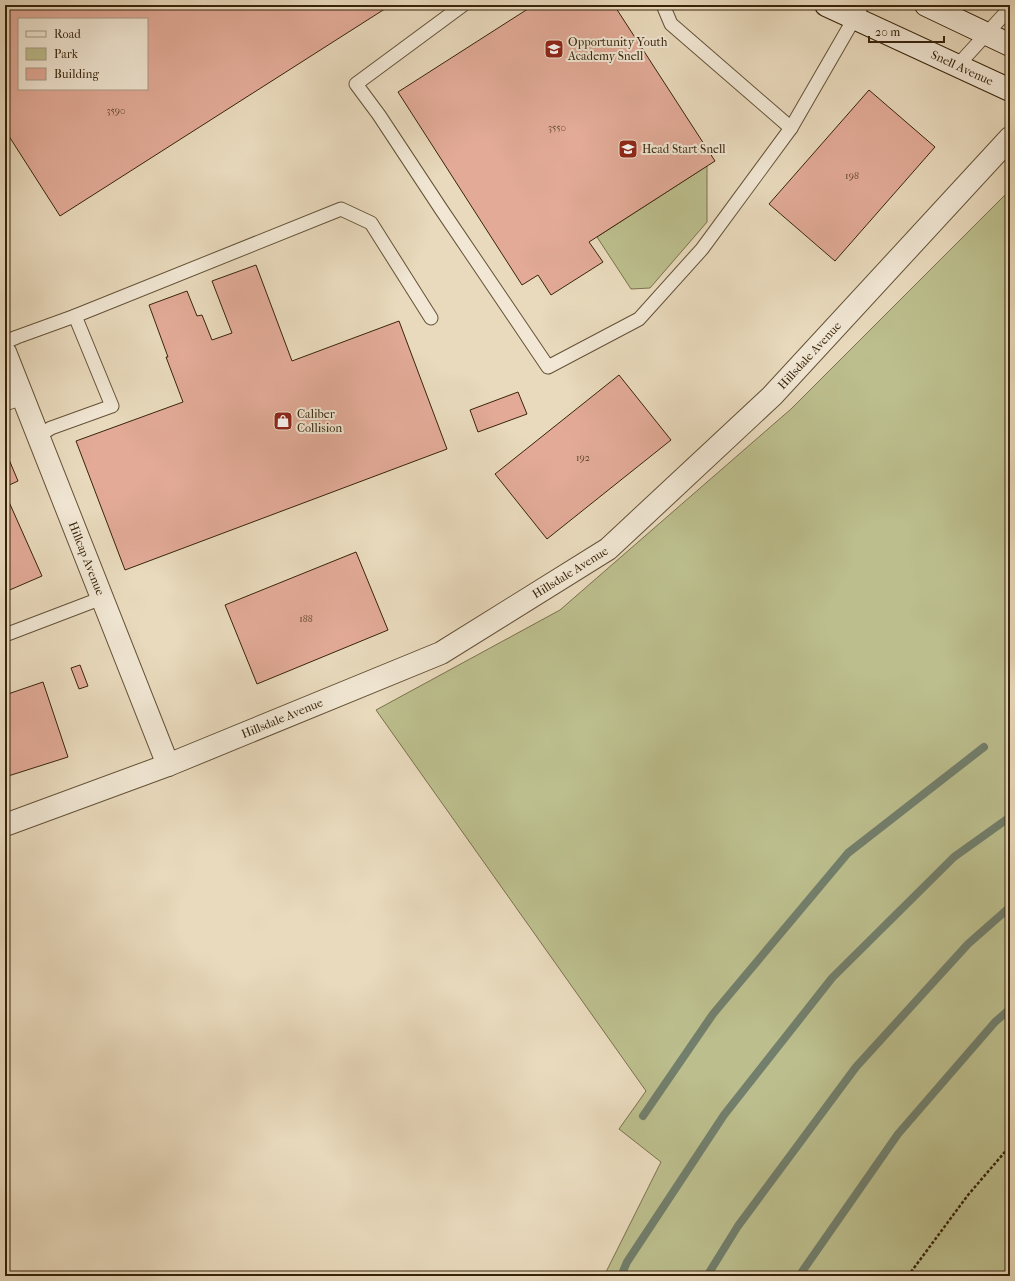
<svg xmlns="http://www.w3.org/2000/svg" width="1015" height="1281" font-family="'IM FELL French Canon',serif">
<rect width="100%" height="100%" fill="#e9dabd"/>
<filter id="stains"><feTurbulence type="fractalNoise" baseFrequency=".005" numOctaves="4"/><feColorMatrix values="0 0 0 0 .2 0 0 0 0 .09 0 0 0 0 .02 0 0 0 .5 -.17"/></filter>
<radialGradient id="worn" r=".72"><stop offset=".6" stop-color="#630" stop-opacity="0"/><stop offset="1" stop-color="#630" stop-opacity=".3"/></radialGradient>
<!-- green -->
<g fill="#bcbe8d" stroke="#7a714c">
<path d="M707,166v56l-57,66 -19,1 -34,-52z"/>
<path d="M1010,190v1075l-8,11h-398l57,-114 -42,-33 27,-38 -270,-381 184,-100 231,-201z"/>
</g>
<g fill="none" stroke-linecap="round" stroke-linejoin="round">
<!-- stream -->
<g stroke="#727f6c" stroke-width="8">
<path d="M643,1116l70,-102 135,-161 136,-106"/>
<path d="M621,1276l6,-14 97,-147 108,-137 122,-121 56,-40"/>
<path d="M707,1276l31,-50 118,-159 112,-123 42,-37"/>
<path d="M799,1276l99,-142 97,-112 15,-13"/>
</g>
</g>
<!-- building -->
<g fill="#e2aa97" stroke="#38240a" fill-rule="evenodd">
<path d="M5,5h386l-331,211 -55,-86zM19,19h128v70h-128z"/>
<path d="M534,5h80l101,156 -126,81 14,20 -52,33 -13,-20 -16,10 -124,-193z"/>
<path d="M869,90l66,57 -100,114 -66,-57z"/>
<path d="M256,265l36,96 107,-40 48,128 -322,121 -49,-129 107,-39 -17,-45h2l-19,-52 38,-14 10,25 5,-1 10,25 20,-7 -20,-52z"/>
<path d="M619,375l52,65 -124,99 -52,-65z"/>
<path d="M518,392l9,22 -49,18 -8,-22z"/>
<path d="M5,450l13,31 -13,6z"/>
<path d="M5,493l37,83 -37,16z"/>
<path d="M356,552l32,78 -131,54 -32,-79z"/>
<path d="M80,665l8,21 -9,3 -8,-21z"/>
<path d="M43,682l25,75 -63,20v-82z"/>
</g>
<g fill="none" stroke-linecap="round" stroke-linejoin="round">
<!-- service casing -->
<g stroke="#645237" stroke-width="15">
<g id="service">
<path d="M463,5l-107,79 23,31 62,94 107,158 91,-48 63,-70 89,-121 71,-123"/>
<path d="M663,5l8,19 120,104"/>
<path d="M958,65l52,-57"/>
<path d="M75,316l266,-107 30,14 60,95"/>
<path d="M5,342l12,-5 58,-21 37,90 -61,22 -13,8"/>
<path d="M5,404l18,-6"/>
<path d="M5,635l97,-37"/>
</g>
</g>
<!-- minor casing -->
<g stroke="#645237" stroke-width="24">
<g id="minor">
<path id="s1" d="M5,352l163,413"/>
<path id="s2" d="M5,825l163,-60 273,-112 167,-104 164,-153 238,-258"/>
</g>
</g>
<!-- secondary casing -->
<g stroke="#38240a" stroke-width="24">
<g id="secondary">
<path id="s3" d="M826,5l184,85"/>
<path d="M926,5l84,40"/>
</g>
</g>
<!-- path -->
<path stroke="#38240a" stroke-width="2.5" stroke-dasharray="3 2" stroke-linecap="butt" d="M908,1276l60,-81 42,-49"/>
<!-- service -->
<use href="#service" stroke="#f1e7d4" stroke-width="13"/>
<!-- minor -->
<use href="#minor" stroke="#f1e7d4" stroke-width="22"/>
<!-- secondary -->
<use href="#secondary" stroke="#f1e7d4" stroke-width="22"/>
</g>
<!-- icons -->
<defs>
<g id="school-square" transform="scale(1)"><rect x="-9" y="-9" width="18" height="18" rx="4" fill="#8f2418" stroke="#f1e7d4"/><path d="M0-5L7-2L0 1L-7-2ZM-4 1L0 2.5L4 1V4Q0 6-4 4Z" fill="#fff"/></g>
<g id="shop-square" transform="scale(1)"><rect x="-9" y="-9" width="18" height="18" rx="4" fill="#8f2418" stroke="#f1e7d4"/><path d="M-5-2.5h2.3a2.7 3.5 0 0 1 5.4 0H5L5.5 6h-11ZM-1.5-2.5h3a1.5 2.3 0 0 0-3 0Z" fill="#fff"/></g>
</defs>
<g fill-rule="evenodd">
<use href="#school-square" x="554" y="49"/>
<use href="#school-square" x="628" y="149"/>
<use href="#shop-square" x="283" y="421"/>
</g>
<g text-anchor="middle" stroke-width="4" stroke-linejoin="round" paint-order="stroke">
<!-- number labels -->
<g font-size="10" fill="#62462d">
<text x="116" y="114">3590</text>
<text x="557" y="131">3550</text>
<text x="852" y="179">198</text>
<text x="583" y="461">192</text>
<text x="306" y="622">188</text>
</g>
<!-- poi labels -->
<g font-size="12" fill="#38240a" stroke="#f1e7d4" text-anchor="start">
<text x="568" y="46">Opportunity Youth<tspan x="568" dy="14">Academy Snell</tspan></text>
<text x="642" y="153">Head Start Snell</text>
<text x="297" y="418">Caliber<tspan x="297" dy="14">Collision</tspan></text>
</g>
<!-- street labels -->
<g font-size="12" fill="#38240a" stroke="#f1e7d4">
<text dy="4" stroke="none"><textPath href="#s3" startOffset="150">Snell Avenue</textPath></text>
<text dy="4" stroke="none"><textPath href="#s2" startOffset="945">Hillsdale Avenue</textPath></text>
<text dy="4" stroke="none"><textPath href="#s1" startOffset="222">Hillcap Avenue</textPath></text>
<text dy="4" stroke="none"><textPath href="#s2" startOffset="621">Hillsdale Avenue</textPath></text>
<text dy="4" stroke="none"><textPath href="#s2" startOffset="297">Hillsdale Avenue</textPath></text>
</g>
</g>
<!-- margin -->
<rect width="1015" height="1281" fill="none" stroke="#e9dabd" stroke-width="20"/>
<rect x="6" y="6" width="1003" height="1269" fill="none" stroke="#38240a" stroke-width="2"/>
<rect x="10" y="10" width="995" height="1261" fill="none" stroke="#38240a"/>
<!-- legend -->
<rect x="18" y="18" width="130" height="72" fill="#f1e7d4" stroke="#a79983"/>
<rect x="26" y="31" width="20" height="6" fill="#f1e7d4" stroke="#a79983"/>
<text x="54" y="38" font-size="12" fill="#38240a">Road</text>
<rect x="26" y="48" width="20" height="12" fill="#bcbe8d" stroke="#a79983"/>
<text x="54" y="58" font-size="12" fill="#38240a">Park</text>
<rect x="26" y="68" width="20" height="12" fill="#e2aa97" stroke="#a79983"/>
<text x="54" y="78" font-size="12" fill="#38240a">Building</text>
<!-- scale -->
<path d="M869 36v6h75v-6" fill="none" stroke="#38240a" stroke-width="2"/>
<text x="875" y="36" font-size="12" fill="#38240a" stroke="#f1e7d4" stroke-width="3" paint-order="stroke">20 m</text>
<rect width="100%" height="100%" filter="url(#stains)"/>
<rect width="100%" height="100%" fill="url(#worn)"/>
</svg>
